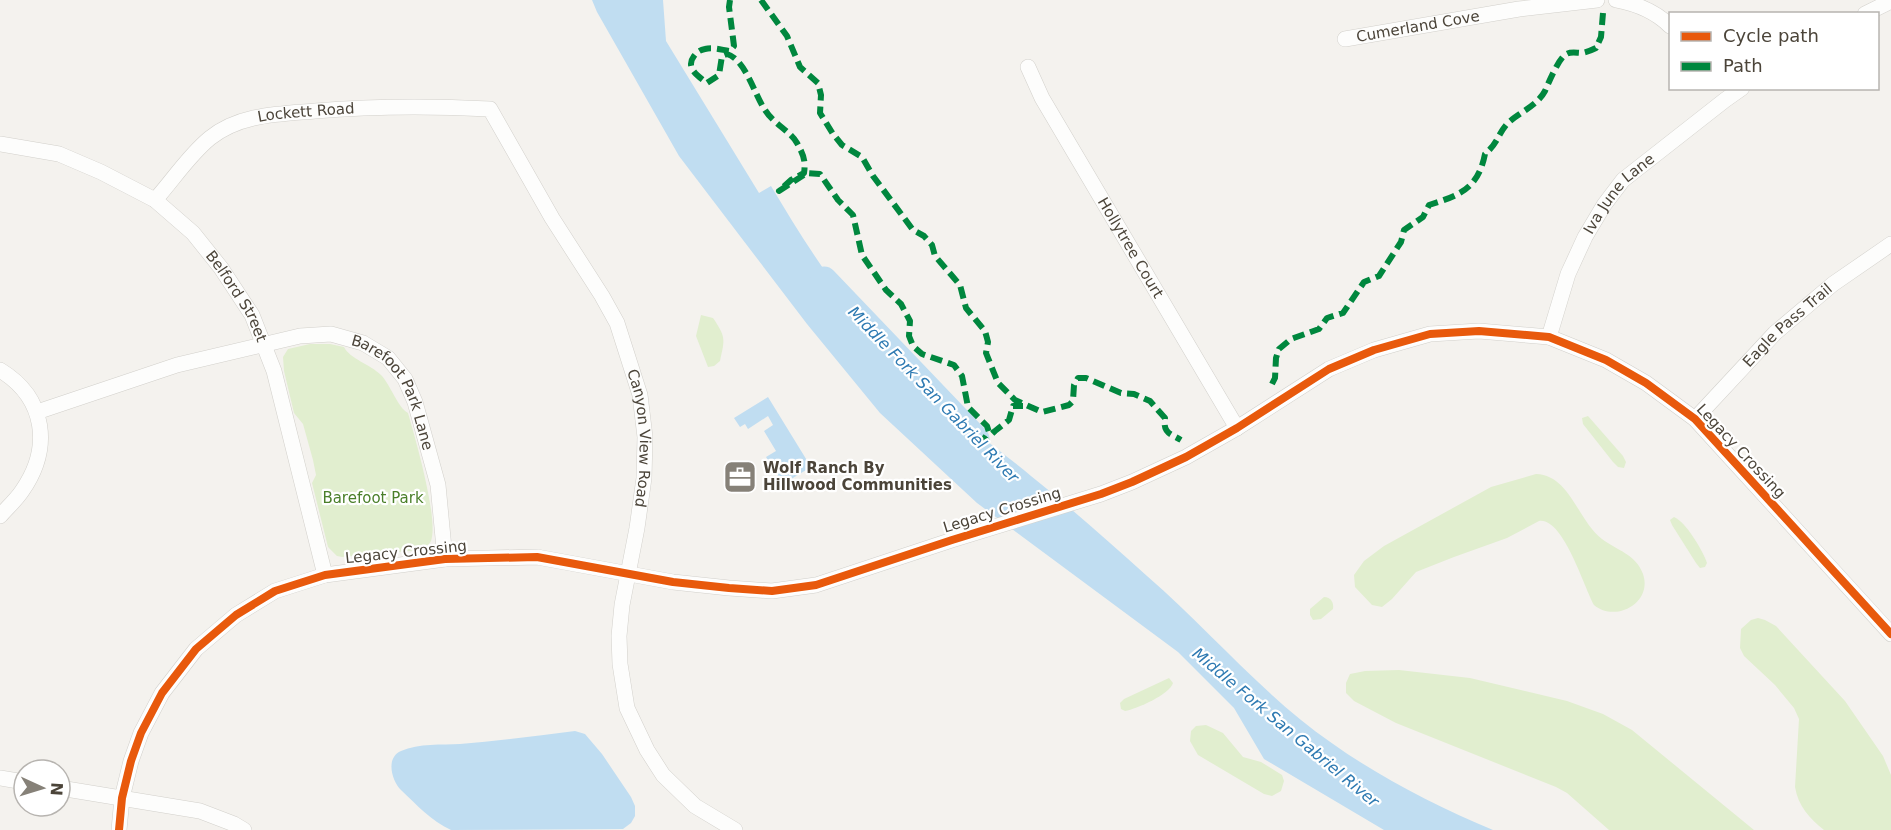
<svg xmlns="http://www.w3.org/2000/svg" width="1891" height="830" font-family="'DejaVu Sans',sans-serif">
<rect width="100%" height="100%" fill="#f4f2ee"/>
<!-- green -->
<g fill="#e1eecf">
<path d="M701,315l12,3c13,19 12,21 7,43l-6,5 -6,1 -12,-31z"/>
<path d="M310,344h20l14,3c6,12 26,17 37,28 9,9 17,33 27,38 7,24 31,107 23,128 -2,4 -6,6 -11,9l-78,7 -5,-1 -9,-9 -16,-64 4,-8 -3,-15 -10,-36 -9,-11 -10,-42 -1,-14 5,-8z"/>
<path d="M1588,416l35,40 3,6 -2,6 -6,-1 -5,-5 -30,-38 -1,-6z"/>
<path d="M1536,474c34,1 42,47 66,65 14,11 34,15 41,35 10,29 -28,49 -49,31 -10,-18 -31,-88 -55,-84l-32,17 -53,19 -38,15 -24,27 -10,8 -10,-2 -17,-18 -1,-12 10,-14 20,-15 107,-59z"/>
<path d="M1674,517c12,5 29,34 33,46l-2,4 -5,1 -4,-5 -24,-38 -2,-5z"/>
<path d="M1324,597c7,0 10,6 9,12l-12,10 -8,1 -3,-5v-6z"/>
<path d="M1758,618l7,2 11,6 69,75 38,55 8,19v55h-67c-14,-11 -26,-24 -29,-43l4,-68 -5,-11 -19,-23 -31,-29 -4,-8 1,-19 10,-9z"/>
<path d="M1399,670l71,8 97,23 36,13 29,16 122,100h-145l-42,-37 -11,-6 -160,-64 -42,-22 -8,-8v-10l4,-9 15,-3z"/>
<path d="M1169,678l4,5c-3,11 -36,26 -48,28l-4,-2 -1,-6 4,-4z"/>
<path d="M1206,725l17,8 20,24 18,5 21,13 2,6 -3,10 -9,5 -8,-2 -66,-39 -8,-14 1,-10 5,-5z"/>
</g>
<!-- water -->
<g fill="#c0ddf1">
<path d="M592,0h71l3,41 93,152 12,-7c44,74 93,148 157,207 32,30 70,55 103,83 40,32 78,66 116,100 53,46 100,100 154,144 57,46 125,82 192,110h-109l-120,-71 -30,-51 -56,-56 -201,-149 -97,-90 -73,-89 -128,-168 -82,-144z"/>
<path d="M768,397l43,70 -28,17 -17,-27 10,-6 -12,-20 9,-6 -5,-9 -20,13 -3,-5 -5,3 -6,-9z"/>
<path d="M575,731l10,3 17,20 29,43 4,9v10l-4,7 -8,6 -172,1c-20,-9 -34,-25 -50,-40 -9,-9 -16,-32 0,-39 18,-8 41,-6 59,-7 38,-3 77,-8 115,-13z"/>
</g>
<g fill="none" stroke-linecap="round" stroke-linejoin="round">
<!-- river -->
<path stroke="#c0ddf1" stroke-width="27" d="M824,280l152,159"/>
<!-- minor casing -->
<g stroke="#d2d0cb" stroke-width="16">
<g id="minor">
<path d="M1616,0c21,4 39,11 54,26"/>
<path d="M1865,14l26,-13"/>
<path id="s1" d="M1345,39l174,-30 78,-9"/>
<path id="s2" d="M1028,67l14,31 195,330"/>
<path id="s3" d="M0,144l59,10 42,18 54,28 38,33 28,35 31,47 22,56 51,204"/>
<path id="s4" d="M155,200c18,-20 34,-45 55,-62 30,-24 69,-24 105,-27 60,-5 115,-5 175,-2l62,109 50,78 15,27 23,72 5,42 -1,41 -7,50 -15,77 -3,31 1,28 7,44 20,42 16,25 32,31 40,24"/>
<path id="s5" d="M1549,337l19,-63 17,-37 19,-32 19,-25 102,-80 17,-12"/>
<path d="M0,370c46,28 52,78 22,121 -6,9 -15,17 -22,25"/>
<path id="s6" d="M37,412l140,-47 123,-29 31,-2 32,9 25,15 17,21 10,23 23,83 7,74"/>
<path id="s7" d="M1695,419l80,-86 58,-49 58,-40"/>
<path d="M0,778l24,4"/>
<path d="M60,788l140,23 34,13 10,6"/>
<path d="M119,830l3,-32 9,-37 10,-28 21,-40 34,-44 40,-34 39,-24 50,-16 120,-16 92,-2 136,25 56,6 43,3 44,-6 136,-45 149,-46 31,-12 54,-25 51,-29 92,-59 45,-19 56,-16 49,-3 70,6 57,23 40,23 49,36 196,215"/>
</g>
</g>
<!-- minor -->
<use href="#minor" stroke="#fdfdfc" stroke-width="15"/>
<!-- quiet -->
<g stroke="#00873e" stroke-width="6" stroke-dasharray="12 6" stroke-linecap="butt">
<path d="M730,0l-1,7 5,39 -4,5c-8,-1 -17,-4 -25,-2 -5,1 -8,3 -11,7 -9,12 4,20 13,27l12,-8 3,-19 5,-2c19,6 27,40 38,56 8,13 26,22 32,33 6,11 9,17 7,30l-13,7 -12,11 28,-18 13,1 18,26 15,15 9,40 24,35 15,14 9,17 -1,15 4,10 9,8 32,11 8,11 6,31 19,19 2,6 -12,16 18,-17 14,-11 4,-14h10"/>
<path d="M761,0l26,36 13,31 18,16 3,12 -1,18 13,21 9,11 20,12 11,19 40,54 11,6 8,9 3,11 25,29 6,23 19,23 3,11 -2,11 12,30 17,17 27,12 27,-7 4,-4 1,-16 4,-7h8l35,15 13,1 16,7 15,17c-2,15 4,15 16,22"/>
<path d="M1272,384l3,-6 1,-20 3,-9 12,-10 28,-10 8,-11 16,-5 21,-31 15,-6 22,-34 3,-12 19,-13 6,-12c31,-10 49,-16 56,-51 13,-11 13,-20 22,-30 11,-11 30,-18 38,-33 4,-9 13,-31 20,-36 5,-4 11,-2 17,-2 5,-1 10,-3 14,-5l5,-11 2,-24"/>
</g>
<!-- cycleway casing -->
<g stroke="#fff" stroke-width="11">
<path id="cycleway" d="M119,830l3,-32 9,-37 10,-28 21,-40 34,-44 40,-34 39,-24 50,-16 120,-16 92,-2 136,25 56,6 43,3 44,-6 136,-45 149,-46 31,-12 54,-25 51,-29 92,-59 45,-19 56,-16 49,-3 70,6 57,23 40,23 49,36 196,215"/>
</g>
<!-- cycleway -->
<use href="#cycleway" stroke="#e8590c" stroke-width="8"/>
</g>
<!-- icons -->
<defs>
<g id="office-square" transform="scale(1.725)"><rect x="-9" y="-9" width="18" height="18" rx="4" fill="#868178" stroke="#fff"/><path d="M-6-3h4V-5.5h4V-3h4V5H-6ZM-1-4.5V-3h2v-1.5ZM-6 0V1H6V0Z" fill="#fff"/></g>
</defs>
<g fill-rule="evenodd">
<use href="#office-square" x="740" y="477"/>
</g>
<g text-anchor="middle" stroke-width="4.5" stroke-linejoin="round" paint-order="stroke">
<!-- street labels -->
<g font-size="15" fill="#4b4439" stroke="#fff">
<text dy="5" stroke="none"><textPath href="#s1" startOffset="74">Cumerland Cove</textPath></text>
<text dy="5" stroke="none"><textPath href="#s4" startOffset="184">Lockett Road</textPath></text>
<text dy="5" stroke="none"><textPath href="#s5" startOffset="162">Iva June Lane</textPath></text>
<text dy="5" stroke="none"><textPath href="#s2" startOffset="208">Hollytree Court</textPath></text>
<text dy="5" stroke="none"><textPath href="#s3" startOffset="294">Belford Street</textPath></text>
<text dy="5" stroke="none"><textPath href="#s7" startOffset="132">Eagle Pass Trail</textPath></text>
<text dy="5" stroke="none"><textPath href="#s6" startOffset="398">Barefoot Park Lane</textPath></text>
<text dy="5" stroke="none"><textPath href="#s4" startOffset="736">Canyon View Road</textPath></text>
<text transform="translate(1741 451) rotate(47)" y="5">Legacy Crossing</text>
<text transform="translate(1002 510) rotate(-17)" y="5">Legacy Crossing</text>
<text transform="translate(406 552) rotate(-6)" y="5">Legacy Crossing</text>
</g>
<!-- poi labels -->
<g font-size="15" font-weight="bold" fill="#4b4439" stroke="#fff" text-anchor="start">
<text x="763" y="473">Wolf Ranch By<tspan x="763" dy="17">Hillwood Communities</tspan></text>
</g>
<!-- park labels -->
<g font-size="15" fill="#4a7f2a" stroke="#fff">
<text x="373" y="503">Barefoot Park</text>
</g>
<!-- water labels -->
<g font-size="16" font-style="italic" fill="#2e7ab2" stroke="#fff">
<text transform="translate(934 394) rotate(46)" y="6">Middle Fork San Gabriel River</text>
<text transform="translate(1286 727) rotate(40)" y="6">Middle Fork San Gabriel River</text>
</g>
</g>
<!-- legend -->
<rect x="1669" y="12" width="210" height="78" fill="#ffffff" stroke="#b7b4b0" stroke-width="1.5"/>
<rect x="1681" y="32" width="30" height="9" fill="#e8590c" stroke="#b7b4b0" stroke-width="1.5"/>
<text x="1723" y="42" font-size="18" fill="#4b4439">Cycle path</text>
<rect x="1681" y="62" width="30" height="9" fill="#00873e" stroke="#b7b4b0" stroke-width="1.5"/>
<text x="1723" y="72" font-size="18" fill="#4b4439">Path</text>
<!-- north arrow -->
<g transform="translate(42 788) rotate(94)"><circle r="28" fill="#ffffff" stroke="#b7b4b0" stroke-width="1.5"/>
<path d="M0-4.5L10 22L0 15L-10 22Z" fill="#868178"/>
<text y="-9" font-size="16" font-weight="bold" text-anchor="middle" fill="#4b4439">N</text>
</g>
</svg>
